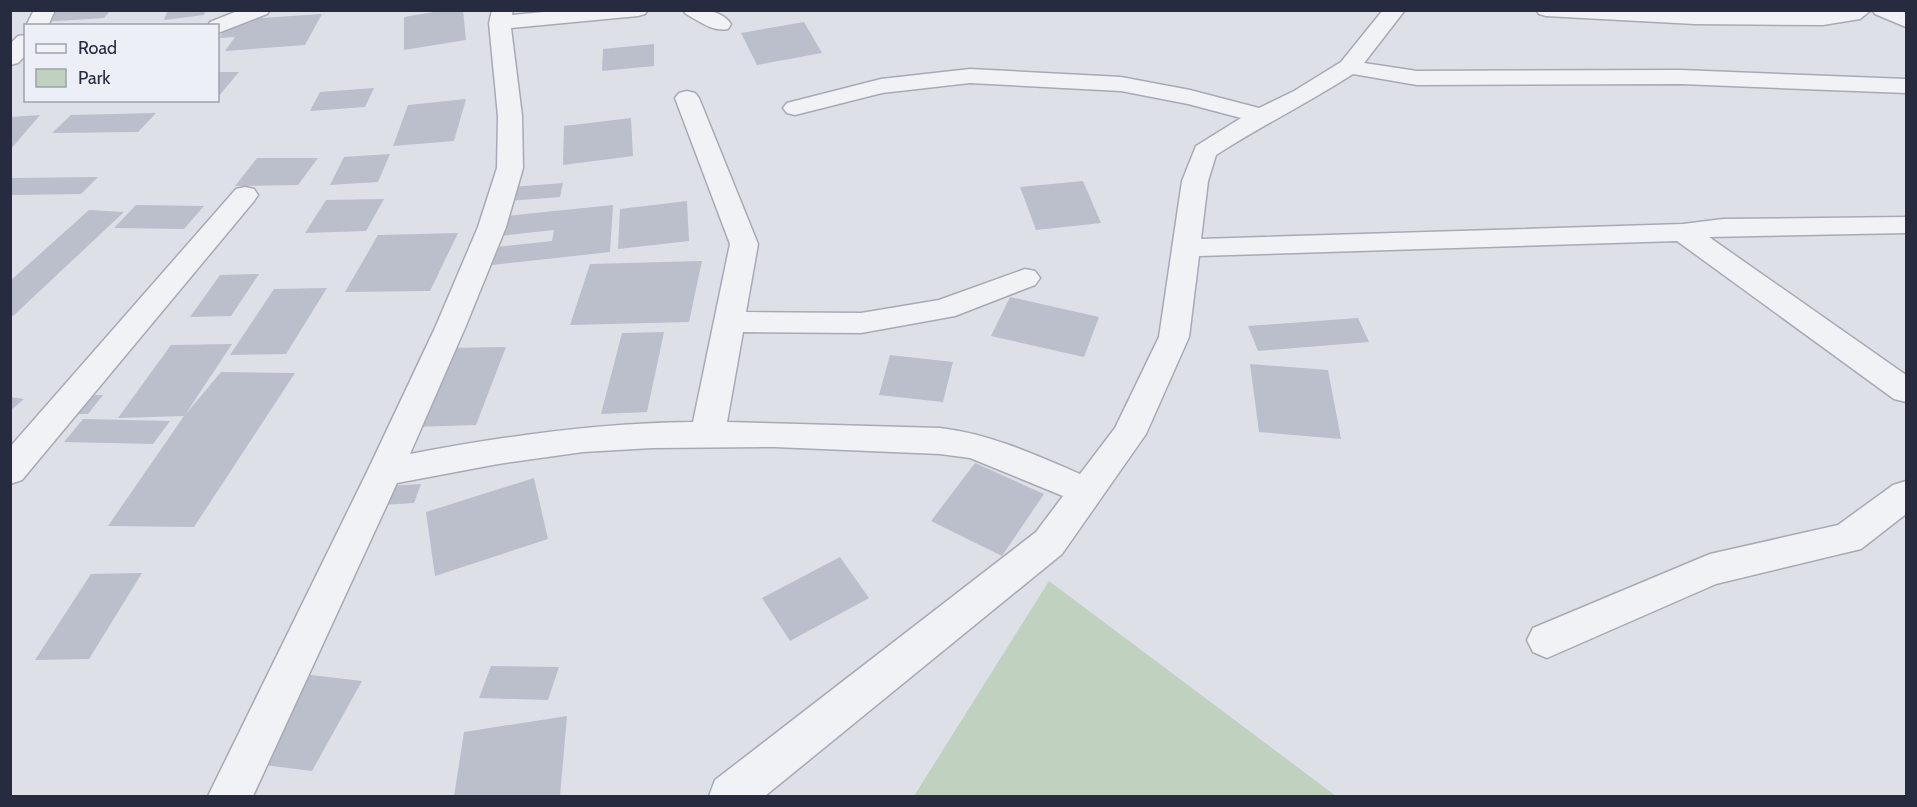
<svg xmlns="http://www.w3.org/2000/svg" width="1917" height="807" font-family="Cabin,sans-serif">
<rect width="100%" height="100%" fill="#dee0e8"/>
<!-- green -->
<path fill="#c0d2bf" d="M1049,581l287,215h-422z"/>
<!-- building -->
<g fill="#bbbecb">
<path d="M111,10l-7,8 -62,4 10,-10z"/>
<path d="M168,10h38l-2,5 -40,5z"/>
<path d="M445,10h18l3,30 -62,10v-33z"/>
<path d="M322,14l-17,31 -80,6 10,-14 -16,1 12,-18z"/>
<path d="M804,22l18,31 -65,12 -16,-32z"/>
<path d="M654,44v22l-52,5 1,-22z"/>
<path d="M218,72h21l-21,25z"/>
<path d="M374,88l-9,19 -55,4 10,-19z"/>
<path d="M466,99l-12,42 -61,5 15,-41z"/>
<path d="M156,113l-18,19 -86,1 19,-18z"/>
<path d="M40,115l-30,35v-33z"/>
<path d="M631,118l2,38 -70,9 1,-39z"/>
<path d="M390,154l-12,28 -48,3 14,-28z"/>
<path d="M257,158h61l-20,27 -63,1z"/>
<path d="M98,177l-17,17 -71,1v-17z"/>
<path d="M1083,181l18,42 -65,7 -16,-43z"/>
<path d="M563,183l-3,14 -52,4 3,-14z"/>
<path d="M384,199l-18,32 -61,2 21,-33z"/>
<path d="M687,201l2,40 -71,8 2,-40z"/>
<path d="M136,205l68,1 -20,23 -70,-1z"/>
<path d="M613,205l-3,47 -136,15 3,-18 75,-8 2,-11 -72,8 4,-20z"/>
<path d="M89,210l35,2 -111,104h-3v-35z"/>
<path d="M458,233l-28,58 -85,1 33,-57z"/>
<path d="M702,261l-13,61 -119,3 20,-61z"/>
<path d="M259,274l-28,42 -41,1 30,-42z"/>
<path d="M327,288l-41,66 -56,1 44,-66z"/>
<path d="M1010,297l89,20 -15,40 -93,-21z"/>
<path d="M1358,318l11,24 -111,9 -10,-25z"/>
<path d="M664,332l-17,80 -46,2 21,-81z"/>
<path d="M232,344l-47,71 36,-43 74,1 -101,154 -86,-1 76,-110 -66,2 53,-73z"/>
<path d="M506,347l-30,78 -64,2 35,-79z"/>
<path d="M890,355l63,7 -10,40 -64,-7z"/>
<path d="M1250,364l78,6 13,69 -82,-7z"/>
<path d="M77,395h26l-15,19h-27z"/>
<path d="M10,397l14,2 -14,12z"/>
<path d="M83,419l87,2 -17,23 -89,-2z"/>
<path d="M975,463l69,31 -42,62 -71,-35z"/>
<path d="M534,478l14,61 -113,37 -9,-64z"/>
<path d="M421,484l-7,19 -50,3 7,-19z"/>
<path d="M840,557l29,41 -79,43 -28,-43z"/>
<path d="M142,573l-53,86 -54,1 56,-86z"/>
<path d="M491,666l68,1 -11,33 -69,-2z"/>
<path d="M294,673l68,8 -50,90 -72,-9z"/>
<path d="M567,716l-7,80h-106l10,-64z"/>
</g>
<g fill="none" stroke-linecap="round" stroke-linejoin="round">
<!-- street casing -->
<g stroke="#a7aab5" stroke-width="3">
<g id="street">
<path d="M34,10h21l-7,16h-22z"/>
<path d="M240,10h30l-3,4 -49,19v-7h-10l2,-4z"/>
<path d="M492,10h21l-1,5 53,-5h83l-3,4 -7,2 -127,12 11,88 1,52 -17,59 -41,101 -55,126c95,-18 187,-31 283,-32l37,-178 -55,-146 4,-5 8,-2 8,2 4,5 59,146 -12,68 115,1 78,-13 86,-31 10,2 5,7 -5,7 -80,31 -94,17 -118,-1 -16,90 213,6c50,6 94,26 140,46l35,-46 44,-91 23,-156 14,-35 45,-28 -53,-14 -67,-13 -151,-8 -88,10 -87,22 -8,-2 -4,-5 4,-5 94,-24 89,-10 151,8 69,13 69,18 35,-17 47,-29 42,-52h22l-41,53 53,8 264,-1 225,9v14l-225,-9 -264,1 -64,-11c-45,29 -92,52 -137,81l-8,26 -7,58 482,-15 40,-5 183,-2v16l-197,4 197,138v27l-12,-3 -217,-158 -478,15 -10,81 -43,97 -84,120 -297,242h-56l6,-16 321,-248 27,-36 -93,-38 -30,-4 -165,-7 -123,1 -69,4 -85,12 -101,19 -144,313h-45l159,-324 68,-144 43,-101 19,-59 1,-52 -9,-93z"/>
<path d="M683,10c17,0 37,-2 48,14l-3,5c-16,3 -29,-8 -42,-15z"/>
<path d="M1536,10l277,2 58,-2 -11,9 -37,6 -128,-1 -149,-8 -7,-2z"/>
<path d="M1872,10h28l6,3v14l-31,-13z"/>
<path d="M26,35v20l-8,8 -8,2v-21l8,-8z"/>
<path d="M245,187l9,2 4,6 -4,6 -232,279 -12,4v-37l226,-258z"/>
<path d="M1906,481v33l-45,35 -145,35 -169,74 -14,-6 -6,-12 6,-12 177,-74 128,-29 55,-40z"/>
</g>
</g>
<!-- street -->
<use href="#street" fill="#f1f2f6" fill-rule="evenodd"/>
</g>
<!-- border -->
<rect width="1917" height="807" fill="none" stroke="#272b3f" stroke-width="24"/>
<!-- legend -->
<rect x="24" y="24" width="195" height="78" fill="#edeff6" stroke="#9ea1ad" stroke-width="1.5"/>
<rect x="36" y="44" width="30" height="9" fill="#f1f2f6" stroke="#9ea1ad" stroke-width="1.5"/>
<text x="78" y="54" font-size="18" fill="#272b3f">Road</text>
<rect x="36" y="69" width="30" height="18" fill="#c0d2bf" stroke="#9ea1ad" stroke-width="1.5"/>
<text x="78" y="84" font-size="18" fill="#272b3f">Park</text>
</svg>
